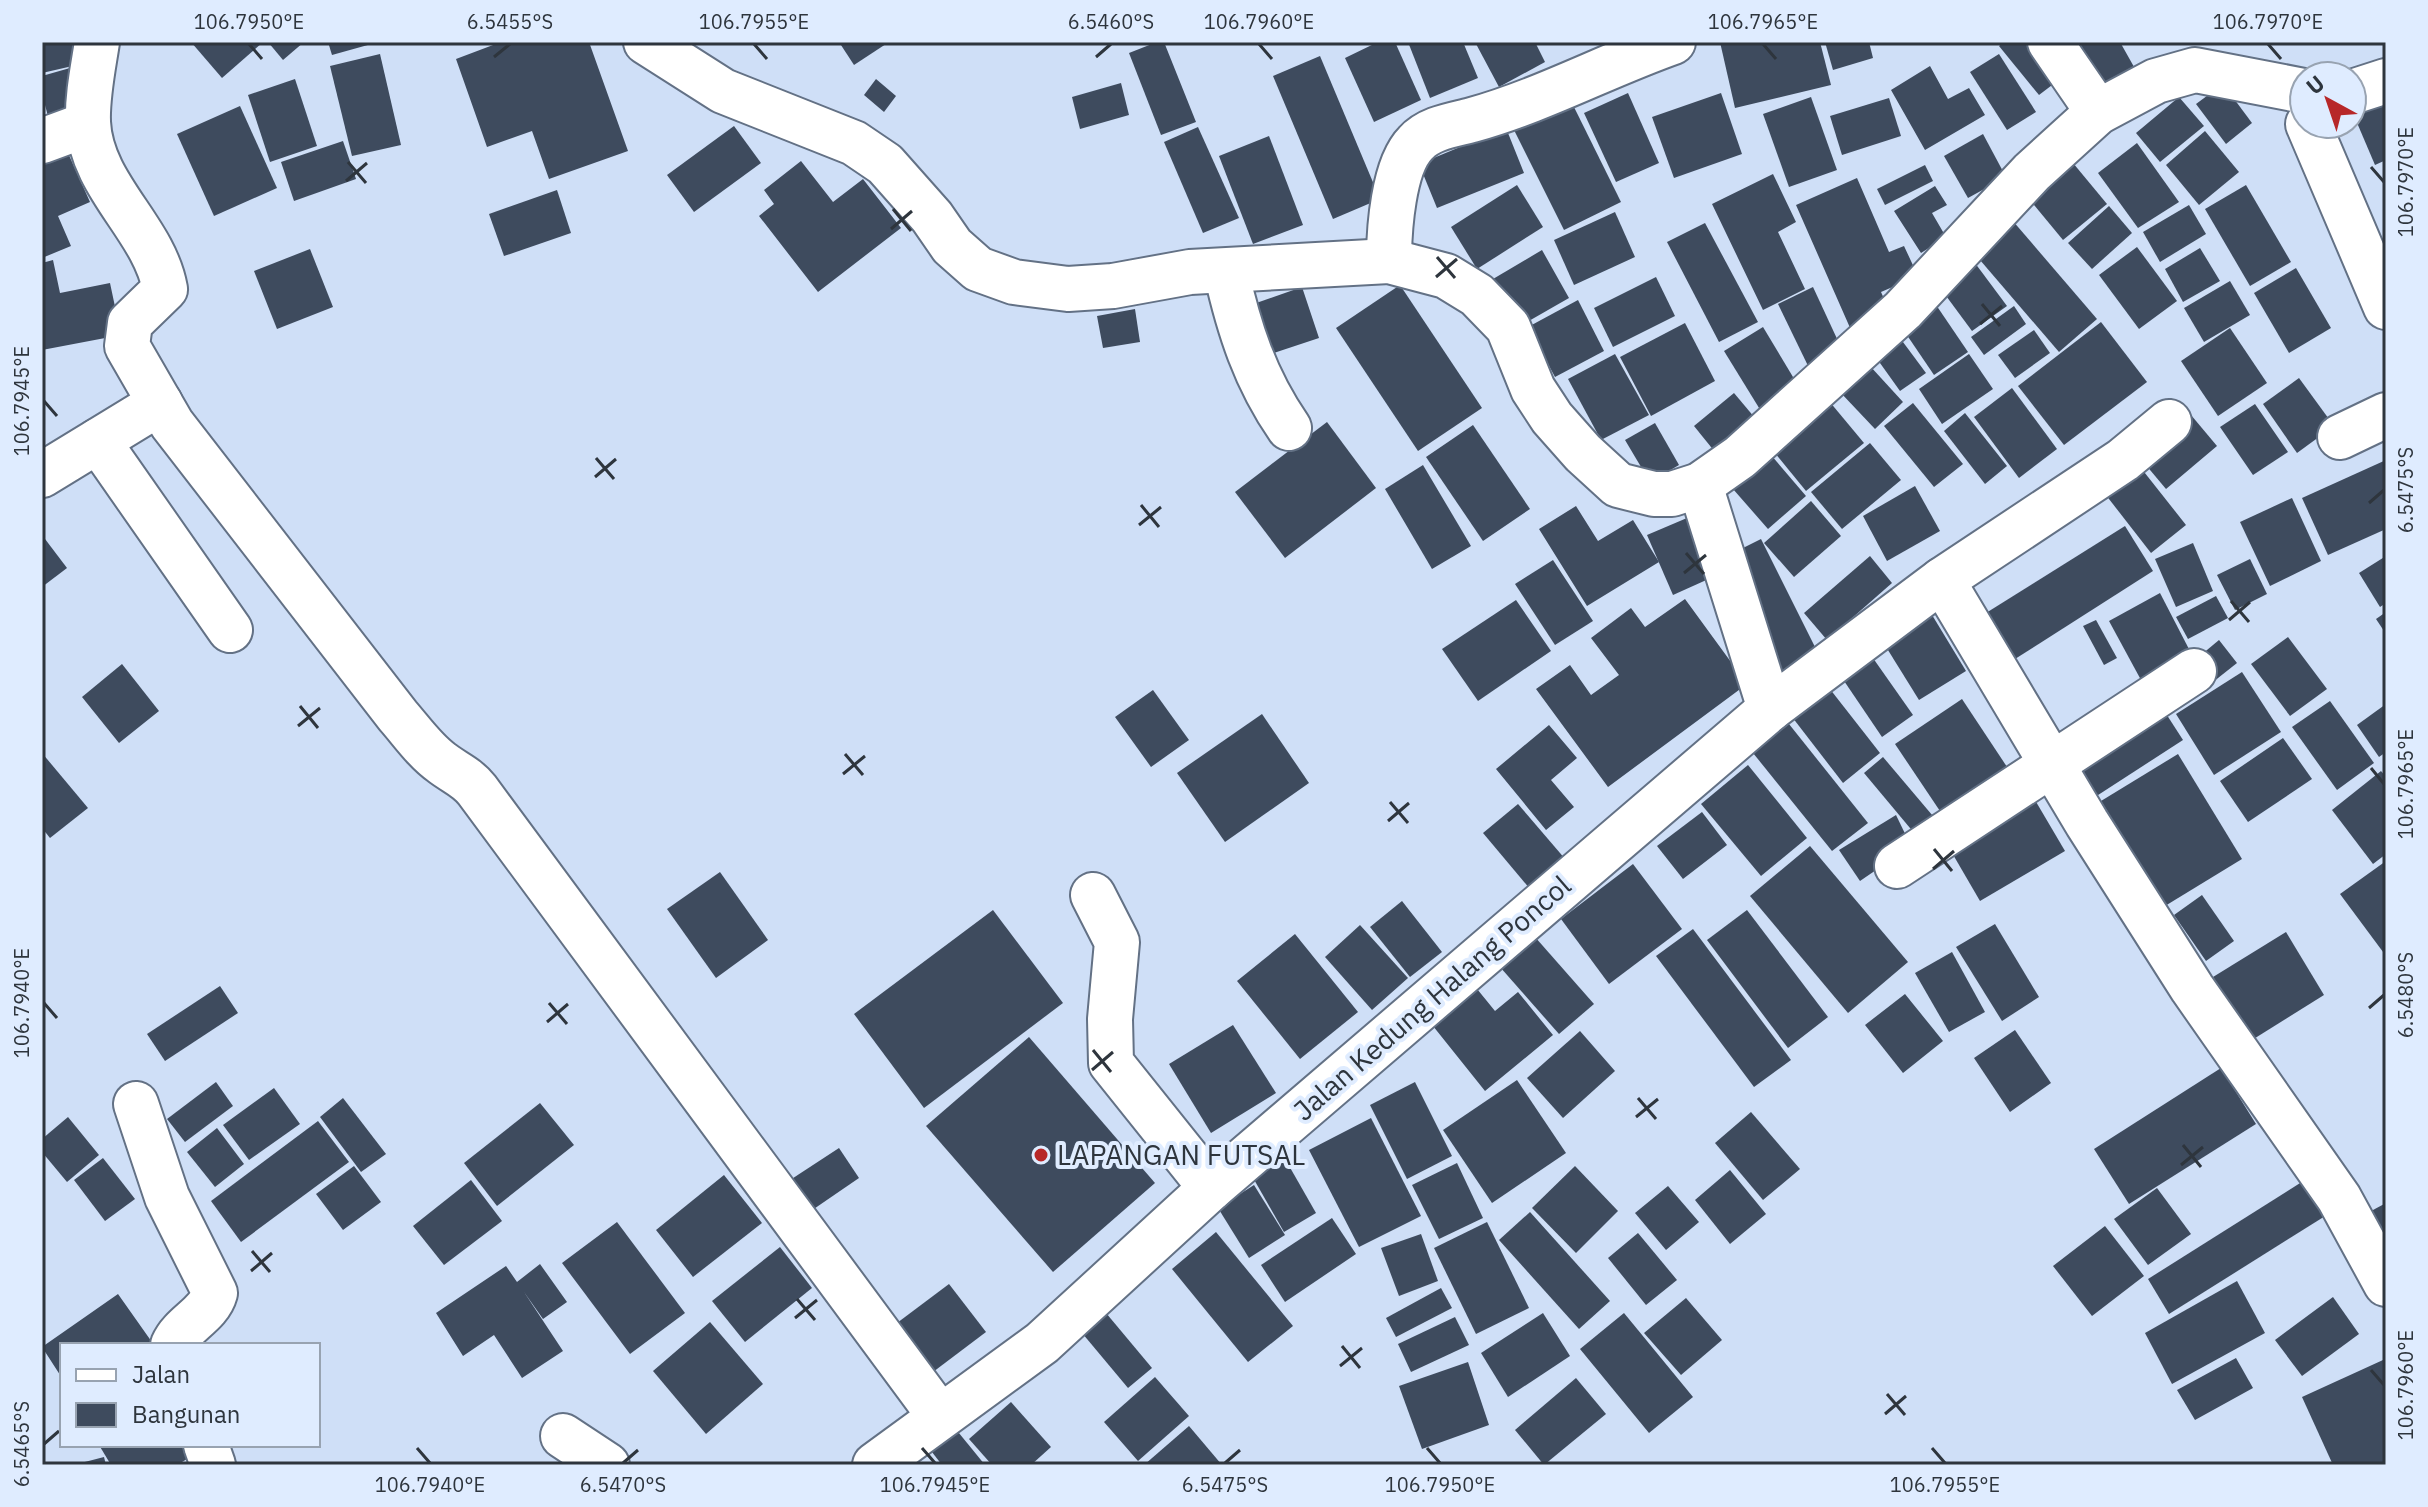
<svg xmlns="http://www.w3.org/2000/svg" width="2428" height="1507" font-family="'IBM Plex Sans',sans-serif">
<rect width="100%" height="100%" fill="#cfdff7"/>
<!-- building -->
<g fill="#3e4b5e">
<path d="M42,42h43l5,20 -48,11z"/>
<path d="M191,42h72l-41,36z"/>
<path d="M268,42h36l-21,18z"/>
<path d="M328,42h47v1l-43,12z"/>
<path d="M501,42h88l39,109 -79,28 -17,-48 -45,16 -31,-88z"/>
<path d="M839,42h50l-35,23z"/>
<path d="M1157,42h7l32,80 -35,13 -32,-82z"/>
<path d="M1378,42h17l26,58 -47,22 -29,-64z"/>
<path d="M1408,42h55l15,36 -48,20z"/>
<path d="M1475,42h60l10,20 -46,25z"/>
<path d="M1720,42h100l11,43 -96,23z"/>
<path d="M1825,42h44l4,16 -40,12z"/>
<path d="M2004,42h27l29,37 -21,16 -40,-49z"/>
<path d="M2079,42h41l18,32 -31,18z"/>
<path d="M380,54l21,91 -49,11 -22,-90z"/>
<path d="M1999,54l37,58 -29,18 -37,-58z"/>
<path d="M1320,56l60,143 -47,20 -60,-143z"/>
<path d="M1930,66l18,33 21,-11 16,27 -60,35 -34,-60z"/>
<path d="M70,68l15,55 -33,8 -10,-37v-18z"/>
<path d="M295,79l22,67 -47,16 -22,-67z"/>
<path d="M876,79l20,17 -12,16 -20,-17z"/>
<path d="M1121,83l8,32 -49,14 -8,-32z"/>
<path d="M2223,84l29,39 -26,21 -30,-40z"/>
<path d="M1628,93l31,70 -43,19 -32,-69z"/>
<path d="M1721,93l21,61 -68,24 -22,-61z"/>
<path d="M2386,95v65l-11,5 -23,-54z"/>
<path d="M1811,97l26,73 -48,17 -26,-73z"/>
<path d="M2179,97l25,29 -44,36 -24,-29z"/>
<path d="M1889,98l12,38 -59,19 -12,-39z"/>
<path d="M1571,101l50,101 -57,28 -50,-100z"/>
<path d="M240,106l37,82 -63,28 -37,-82z"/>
<path d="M734,126l27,37 -67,49 -27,-37z"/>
<path d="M1198,127l41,91 -36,15 -39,-91z"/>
<path d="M1506,128l18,45 -87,35 -18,-44z"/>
<path d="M2205,131l34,41 -40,33 -33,-40z"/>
<path d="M1983,134l23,43 -38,21 -24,-42z"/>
<path d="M1269,136l34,89 -50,19 -34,-88z"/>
<path d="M343,141l13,38 -62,22 -13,-39z"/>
<path d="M2137,143l42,59 -41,26 -40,-55z"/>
<path d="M68,153l22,49 -32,14 13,30 -29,12v-93z"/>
<path d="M801,161l32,41 30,-23 38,49 -83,64 -59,-76 15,-12 -10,-14z"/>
<path d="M2073,163l34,41 -44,36 -34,-41z"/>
<path d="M1925,165l8,16 -48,24 -8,-16z"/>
<path d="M1773,174l23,48 -18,10 27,57 -42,21 -51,-106z"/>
<path d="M1857,178l32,74 15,-6 14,30 -37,16 9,20 -39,18 -55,-125z"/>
<path d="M1517,185l26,42 -66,42 -26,-42z"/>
<path d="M2246,185l45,77 -41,24 -45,-77z"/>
<path d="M1935,186l12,19 -15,8 14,24 -25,16 -27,-42z"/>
<path d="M557,190l14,43 -67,23 -15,-42z"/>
<path d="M2189,205l17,29 -46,28 -17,-30z"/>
<path d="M2109,206l23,27 -40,36 -24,-26z"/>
<path d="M1615,212l20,45 -61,28 -20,-45z"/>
<path d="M2012,220l85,99 -38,33 -85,-99z"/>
<path d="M1705,223l53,99 -39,20 -52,-100z"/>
<path d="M2137,247l40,54 -38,28 -40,-54z"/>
<path d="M2200,248l20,33 -37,21 -18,-33z"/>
<path d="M310,249l23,58 -56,22 -23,-58z"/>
<path d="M1542,250l27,48 -49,28 -27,-47z"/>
<path d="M1972,259l35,47 -35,25 -34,-46z"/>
<path d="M53,260l7,33 50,-10 11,52 -79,15v-87z"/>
<path d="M2296,268l35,60 -42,25 -35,-60z"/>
<path d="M1656,277l19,39 -62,31 -19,-39z"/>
<path d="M2230,281l20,34 -46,27 -20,-34z"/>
<path d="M1400,285l82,123 -64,43 -82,-123z"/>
<path d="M1302,287l17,51 -60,20 -17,-50z"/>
<path d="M1813,287l32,69 -34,16 -33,-68z"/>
<path d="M1930,296l38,56 -34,23 -38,-56z"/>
<path d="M1578,300l26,51 -49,26 -27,-50z"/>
<path d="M2014,306l12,18 -42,31 -13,-18z"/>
<path d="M1135,309l5,33 -37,6 -6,-32z"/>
<path d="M2101,322l46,60 -83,63 -46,-59z"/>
<path d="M1685,323l30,58 -64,35 -31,-59z"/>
<path d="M1763,327l39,65 -38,24 -40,-65z"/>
<path d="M2230,328l37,55 -49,33 -37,-55z"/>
<path d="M2034,330l16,23 -35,25 -17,-23z"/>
<path d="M1900,338l26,35 -26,18 -25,-35z"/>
<path d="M1615,354l34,61 -48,25 -33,-61z"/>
<path d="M1969,354l24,35 -51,35 -23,-35z"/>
<path d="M1870,366l33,36 -28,27 -35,-37z"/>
<path d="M2299,378l35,48 -37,27 -34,-49z"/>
<path d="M2012,388l45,61 -38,29 -45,-61z"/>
<path d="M1734,393l21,25 -40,34 -21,-26z"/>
<path d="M1824,395l40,48 -58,48 -40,-49z"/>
<path d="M1913,403l50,61 -29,23 -50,-61z"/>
<path d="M2255,404l33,48 -35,23 -33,-48z"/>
<path d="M1965,413l42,53 -22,18 -41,-53z"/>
<path d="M2191,415l26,31 -51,43 -26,-31z"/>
<path d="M1327,422l49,66 -91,70 -50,-66z"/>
<path d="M1655,423l24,42 -29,17 -25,-42z"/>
<path d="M1473,425l57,84 -47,32 -57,-84z"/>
<path d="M1870,443l31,37 -59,49 -31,-37z"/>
<path d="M1765,448l41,48 -38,33 -42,-48z"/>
<path d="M2386,460v69l-58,26 -26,-57z"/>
<path d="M2137,463l49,62 -35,28 -49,-63z"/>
<path d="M1423,465l48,81 -39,23 -47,-80z"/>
<path d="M1915,486l25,45 -53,30 -24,-45z"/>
<path d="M2292,498l29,63 -51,25 -30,-64z"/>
<path d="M1811,501l30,35 -47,41 -30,-34z"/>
<path d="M1576,506l22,35 35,-21 26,42 -72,44 -48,-77z"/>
<path d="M1687,518l26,59 -40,18 -26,-60z"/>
<path d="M2125,526l28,45 -138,88 -29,-46z"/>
<path d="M42,535l25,33 -25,19z"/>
<path d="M1761,539l60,120 -37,19 -61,-120z"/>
<path d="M2193,543l20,48 -37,16 -21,-48z"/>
<path d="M1870,556l22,27 -65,57 -23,-27z"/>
<path d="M2386,556v47l-6,4 -21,-34z"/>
<path d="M2250,559l17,35 -32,16 -18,-35z"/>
<path d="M1553,560l40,61 -38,24 -40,-61z"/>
<path d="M2160,593l31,60 -50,27 -32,-59z"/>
<path d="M2216,596l12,22 -40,21 -12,-22z"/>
<path d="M1685,599l62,85 -139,103 -72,-98 34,-24 21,30 28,-20 -28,-37 40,-30 14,19z"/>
<path d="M1516,600l35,51 -73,50 -36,-52z"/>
<path d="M1926,605l40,66 -47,29 -41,-66z"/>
<path d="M2386,612v22l-10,-15z"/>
<path d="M2096,620l21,38 -13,7 -21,-39z"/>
<path d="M2288,637l39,52 -37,27 -39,-52z"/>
<path d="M2219,640l18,23 -24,19 -18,-22z"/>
<path d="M1868,651l45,64 -31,22 -44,-65z"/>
<path d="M122,664l37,47 -40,32 -37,-46z"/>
<path d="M2242,672l39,60 -67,43 -38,-61z"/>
<path d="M1826,684l54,69 -37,30 -54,-70z"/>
<path d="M1153,690l36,50 -38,27 -36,-50z"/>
<path d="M1962,699l53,80 -67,44 -53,-79z"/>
<path d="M2330,701l44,62 -37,27 -45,-63z"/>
<path d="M2386,704v48l-7,5 -22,-32z"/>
<path d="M2163,709l20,31 -88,57 -20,-35z"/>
<path d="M1262,714l47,69 -84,59 -48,-69z"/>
<path d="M1785,719l83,104 -36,28 -83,-103z"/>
<path d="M1549,725l28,33 -26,22 23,27 -28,23 -50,-61z"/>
<path d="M2283,738l29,41 -64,43 -28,-41z"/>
<path d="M42,753l46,55 -38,30 -8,-10z"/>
<path d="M2178,754l64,105 -77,47 -64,-105z"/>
<path d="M1883,757l55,65 -18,18 -56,-67z"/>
<path d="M1748,765l59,73 -46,38 -60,-72z"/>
<path d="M2381,771l5,6v77l-13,10 -41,-54z"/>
<path d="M2032,795l33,56 -85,50 -32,-55z"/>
<path d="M1518,804l48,56 -36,29 -47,-56z"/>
<path d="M1702,812l25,33 -44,34 -26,-33z"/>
<path d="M1896,815l15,31 -51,35 -21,-31z"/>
<path d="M1810,846l98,116 -60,51 -98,-117z"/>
<path d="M2386,861v95l-46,-62z"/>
<path d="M1633,864l49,65 -73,55 -48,-65z"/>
<path d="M720,872l48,68 -52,38 -49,-69z"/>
<path d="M2202,895l32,46 -28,20 -32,-46z"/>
<path d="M1402,901l40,51 -32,25 -40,-50z"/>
<path d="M993,910l70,93 -139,105 -70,-94z"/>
<path d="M1747,910l81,107 -40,31 -81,-108z"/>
<path d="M1995,924l44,73 -37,24 -46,-74z"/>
<path d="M1360,925l48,53 -36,32 -47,-53z"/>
<path d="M1693,929l98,131 -37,27 -98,-131z"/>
<path d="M2286,932l38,63 -72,45 -39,-63z"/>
<path d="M1295,934l63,78 -58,47 -63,-78z"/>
<path d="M1535,937l59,67 -35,30 -59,-67z"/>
<path d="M1952,952l33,60 -36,20 -34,-59z"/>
<path d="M1473,984l22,27 23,-19 35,43 -68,56 -56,-70z"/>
<path d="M220,986l18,27 -73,48 -18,-27z"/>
<path d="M1905,994l38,47 -40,32 -38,-48z"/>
<path d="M1233,1025l43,68 -65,40 -42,-69z"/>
<path d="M2015,1030l36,53 -41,29 -36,-54z"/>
<path d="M1580,1031l35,40 -52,47 -36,-40z"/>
<path d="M1029,1037l126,146 -102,89 -127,-146z"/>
<path d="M2221,1068l35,56 -127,80 -35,-55z"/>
<path d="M1517,1080l49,73 -74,50 -49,-73z"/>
<path d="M216,1082l17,24 -48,36 -18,-23z"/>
<path d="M1415,1082l37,74 -45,23 -37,-74z"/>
<path d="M274,1088l26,36 -51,36 -26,-35z"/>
<path d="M343,1098l43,56 -25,18 -41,-55z"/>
<path d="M540,1103l34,42 -77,61 -33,-43z"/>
<path d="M1751,1112l49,57 -37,31 -48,-57z"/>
<path d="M68,1117l31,38 -32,27 -25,-30v-13z"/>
<path d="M1371,1118l50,98 -62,31 -50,-97z"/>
<path d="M318,1121l31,41 -108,80 -30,-41z"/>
<path d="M217,1128l27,36 -29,23 -28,-35z"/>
<path d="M839,1148l20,30 -54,37 -21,-31z"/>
<path d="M1280,1150l36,63 -32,19 -36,-63z"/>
<path d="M103,1158l32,41 -30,22 -31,-41z"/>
<path d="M1457,1163l26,55 -44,21 -27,-54z"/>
<path d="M354,1166l27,36 -38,28 -27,-36z"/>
<path d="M1575,1166l43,45 -42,42 -44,-45z"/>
<path d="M1730,1170l36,44 -36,30 -35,-44z"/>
<path d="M724,1175l38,48 -69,54 -37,-47z"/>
<path d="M2308,1178l22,35 -161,101 -21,-35z"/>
<path d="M471,1180l31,41 -58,44 -31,-39z"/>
<path d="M1254,1185l31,50 -36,23 -31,-50z"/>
<path d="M1668,1186l31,36 -33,28 -31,-37z"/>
<path d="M2157,1188l34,46 -43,31 -34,-46z"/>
<path d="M2386,1203v61l-26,-47z"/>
<path d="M1530,1212l80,89 -31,28 -80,-89z"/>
<path d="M1332,1218l24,36 -71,48 -24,-37z"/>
<path d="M617,1222l68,91 -55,41 -68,-91z"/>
<path d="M1487,1222l42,86 -53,26 -42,-86z"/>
<path d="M2105,1226l39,50 -52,40 -39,-50z"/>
<path d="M1216,1232l77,94 -45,36 -76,-93z"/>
<path d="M1638,1233l39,47 -31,25 -38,-47z"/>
<path d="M1421,1234l17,47 -39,15 -18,-48z"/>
<path d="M780,1247l32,41 -67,54 -33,-41z"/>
<path d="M540,1264l27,38 -24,17 -19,-27 39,59 -41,27 -28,-43 -31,21 -27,-43 70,-47 11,16z"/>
<path d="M2237,1281l28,52 -93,51 -27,-51z"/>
<path d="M949,1284l37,48 -53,40 -36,-49z"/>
<path d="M1441,1288l11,20 -56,29 -10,-19z"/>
<path d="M118,1294l36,51h-92v33l-20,-31z"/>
<path d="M2333,1297l26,37 -57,42 -27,-36z"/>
<path d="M1686,1298l36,42 -41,35 -37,-42z"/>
<path d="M1096,1301l56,67 -24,20 -56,-67z"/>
<path d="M1543,1313l27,43 -62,41 -27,-44z"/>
<path d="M1624,1313l69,84 -44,36 -69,-84z"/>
<path d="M1455,1317l14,28 -58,27 -13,-28z"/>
<path d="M710,1322l53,62 -57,50 -53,-63z"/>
<path d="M2236,1358l17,30 -58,32 -18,-30z"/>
<path d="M2383,1360l3,105h-53l-31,-68z"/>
<path d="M1468,1362l21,63 -67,24 -23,-63z"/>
<path d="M1155,1377l34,39 -51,45 -34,-39z"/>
<path d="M1576,1378l30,36 -62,51 -29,-35z"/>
<path d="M1011,1402l40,45 -20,18h-39l-23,-26z"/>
<path d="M950,1422l35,43h-43l-17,-22z"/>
<path d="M1189,1426l33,39h-78z"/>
<path d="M99,1445h100l3,5 -25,15h-66z"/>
<path d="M104,1457l2,8h-28l-1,-1z"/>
</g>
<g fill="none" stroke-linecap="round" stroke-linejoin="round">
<!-- minor casing -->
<g stroke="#637185" stroke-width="48">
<g id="minor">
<path d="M97,42c-4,26 -10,54 -9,80 3,65 66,106 77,167l-35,34 -3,23 45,78 226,292c14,16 27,35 44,47 13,10 25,14 35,27l462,625"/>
<path d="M646,42l77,49 131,52 31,21 47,53 20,29 26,23 36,13 54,7 45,-3 77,-14 199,-11 57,15 31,19 31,32 25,62 19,29 31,35 35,32 36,9h18l28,-9 40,-28 163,-147 129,-138 66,-60 58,-31 39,-11 109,21"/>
<path d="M2050,42l48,70"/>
<path d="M2352,92l34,-11"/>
<path d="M2308,124l78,183"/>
<path d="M42,141l46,-17"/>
<path d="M1389,261c0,-31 4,-95 27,-118 13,-15 37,-18 56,-23 69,-19 133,-54 201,-78"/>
<path d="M1226,271c13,58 29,108 63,157"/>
<path d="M2340,437l46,-22"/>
<path d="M98,441l132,189"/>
<path d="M42,475l118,-72"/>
<path d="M1942,580l181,-120 46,-38"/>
<path d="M1770,709l172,-129 145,243 105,165 147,210 47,86"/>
<path d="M1897,866l297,-195"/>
<path d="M1093,895l24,47 -7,77 1,44 100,125"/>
<path d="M136,1104l31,93 48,96c-6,22 -33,31 -42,52"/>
<path d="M563,1436l44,29"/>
<path d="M206,1445l7,20"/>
<path d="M875,1465l167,-122 169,-155 559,-479 -70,-224"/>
</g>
</g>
<!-- minor -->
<use href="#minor" stroke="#fff" stroke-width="44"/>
</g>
<!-- ticks -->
<path fill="none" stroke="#2e353d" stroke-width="3" d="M249,44l13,15M754,44l13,15M1259,44l13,15M1763,44l13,15M2268,44l13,15M494,57l16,-13M1096,57l15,-13M348,162l18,21M2371,167l13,15M346,181l21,-18M893,209l18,22M891,229l21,-18M1437,257l18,21M1436,277l21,-18M1982,304l18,22M1980,324l22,-18M44,401l13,15M596,458l18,21M595,477l21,-18M2369,503l15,-13M1141,505l18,22M1139,525l22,-18M1686,553l18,21M1684,573l22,-18M2231,601l18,21M2229,620l21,-18M300,706l18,22M298,726l22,-18M845,754l18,21M2371,768l13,16M843,774l22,-18M1390,802l18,21M1388,821l21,-18M1934,849l18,22M1933,869l21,-18M44,1003l13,15M549,1003l18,21M2369,1008l15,-13M547,1022l21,-18M1093,1050l18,22M1092,1070l21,-18M1638,1098l18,21M1636,1117l22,-18M2183,1145l18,22M2181,1165l22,-18M252,1251l18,21M251,1271l21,-18M797,1299l18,21M795,1318l22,-18M1342,1346l18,22M1340,1366l22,-18M2371,1370l13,15M1887,1394l18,21M1885,1414l21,-18M44,1444l15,-13M417,1448l13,15M922,1448l13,15M1427,1448l13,15M1932,1448l13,15M623,1463l15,-13M1225,1463l15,-13"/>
<!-- markers -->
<circle fill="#b72728" stroke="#dfecff" stroke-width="3" cx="1041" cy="1155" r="8"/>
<g text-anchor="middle" stroke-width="8" stroke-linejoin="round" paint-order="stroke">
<!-- street labels -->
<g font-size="28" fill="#2e353d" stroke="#dfecff">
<text transform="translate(1432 998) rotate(-41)" y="10">Jalan Kedung Halang Poncol</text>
</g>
<!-- poi labels -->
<g font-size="28" fill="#2e353d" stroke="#dfecff" text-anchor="start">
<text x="1057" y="1165">LAPANGAN FUTSAL</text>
</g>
</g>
<!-- border -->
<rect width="2428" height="1507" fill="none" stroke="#dfecff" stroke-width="88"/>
<!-- legend -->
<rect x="60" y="1343" width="260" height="104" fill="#dfecff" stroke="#98a3b1" stroke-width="2"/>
<rect x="76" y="1369" width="40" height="12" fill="#ffffff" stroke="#98a3b1" stroke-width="2"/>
<text x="132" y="1383" font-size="24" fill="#2e353d">Jalan</text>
<rect x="76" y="1403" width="40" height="24" fill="#3e4b5e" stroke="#98a3b1" stroke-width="2"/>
<text x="132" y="1423" font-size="24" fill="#2e353d">Bangunan</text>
<!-- north arrow -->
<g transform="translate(2328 100) rotate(320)"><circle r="38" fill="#dfecff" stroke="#98a3b1" stroke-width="2"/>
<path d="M0-6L14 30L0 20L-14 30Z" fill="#b72728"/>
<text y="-12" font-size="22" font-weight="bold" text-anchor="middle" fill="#2e353d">U</text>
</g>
<rect x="44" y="44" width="2340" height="1419" fill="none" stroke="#2e353d" stroke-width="3"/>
<g font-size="20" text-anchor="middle" fill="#2e353d">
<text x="249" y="29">106.7950°E</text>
<text x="510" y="29">6.5455°S</text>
<text x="754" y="29">106.7955°E</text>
<text x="1111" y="29">6.5460°S</text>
<text x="1259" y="29">106.7960°E</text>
<text x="1763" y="29">106.7965°E</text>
<text x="2268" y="29">106.7970°E</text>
<text transform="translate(2406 182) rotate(-90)" y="7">106.7970°E</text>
<text transform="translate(22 401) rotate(-90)" y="7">106.7945°E</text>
<text transform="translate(2406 490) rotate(-90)" y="7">6.5475°S</text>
<text transform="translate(2406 784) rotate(-90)" y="7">106.7965°E</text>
<text transform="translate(2406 995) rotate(-90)" y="7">6.5480°S</text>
<text transform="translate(22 1003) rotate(-90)" y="7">106.7940°E</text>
<text transform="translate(2406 1385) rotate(-90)" y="7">106.7960°E</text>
<text transform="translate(22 1444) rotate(-90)" y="7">6.5465°S</text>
<text x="430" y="1492">106.7940°E</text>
<text x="623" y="1492">6.5470°S</text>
<text x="935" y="1492">106.7945°E</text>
<text x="1225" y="1492">6.5475°S</text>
<text x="1440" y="1492">106.7950°E</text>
<text x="1945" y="1492">106.7955°E</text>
</g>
</svg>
